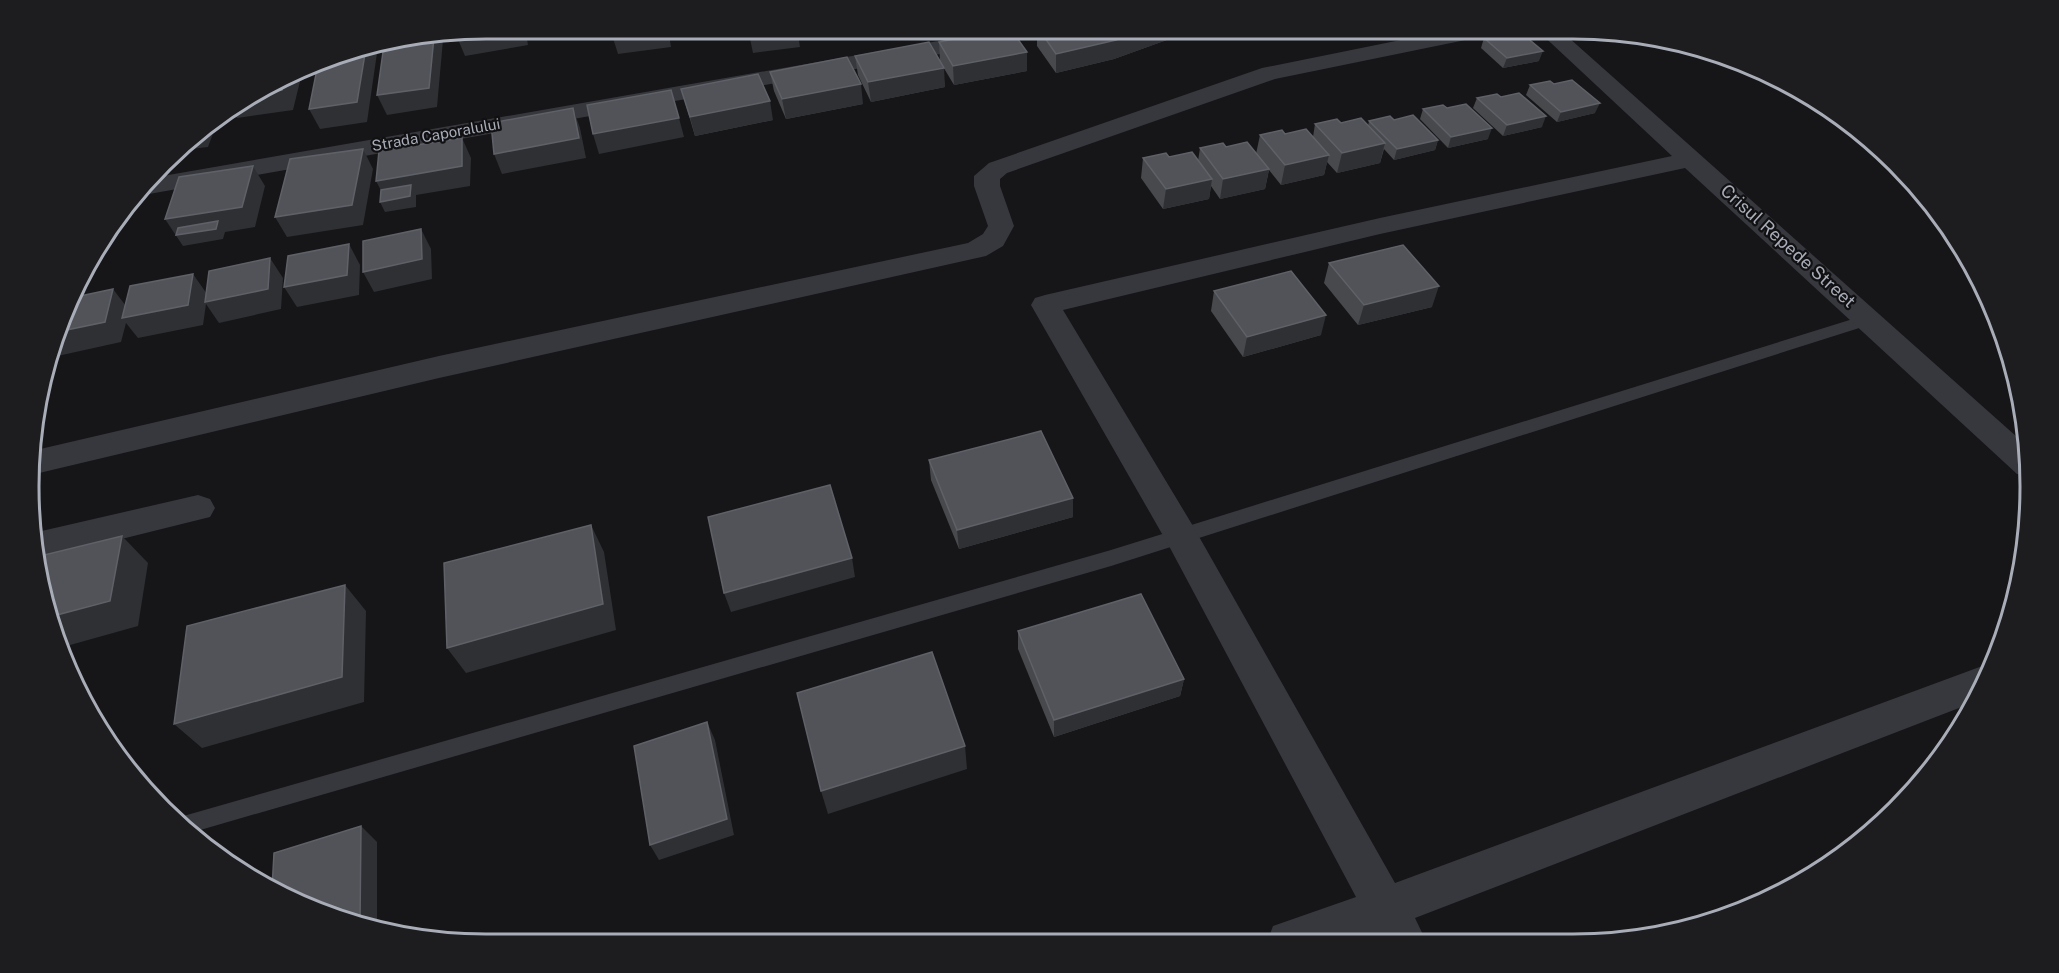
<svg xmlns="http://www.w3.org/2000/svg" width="2059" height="973" font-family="'Public Sans',sans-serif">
<rect width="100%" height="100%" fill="#161618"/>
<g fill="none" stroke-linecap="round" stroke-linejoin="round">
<!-- service -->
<path fill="#37383d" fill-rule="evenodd" d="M1869,314l6,1 2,4 -2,4 -764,243 -921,267 -17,-14 938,-269z"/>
<!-- minor -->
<g fill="#37383d" fill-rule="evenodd">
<path d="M1007,29h46l-3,5 -8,2 -893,158 -6,-2 14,-15z"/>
<path d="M1455,29h41l-3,5 -8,2 -210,43 -268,94 -7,6v7l14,40 -11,20 -17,10 -547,122 -404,96 1,-24 403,-94 529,-113 15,-9 5,-8 -14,-40v-10l15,-13 273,-95z"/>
<path d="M1536,29h23l467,416 4,32 -13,-3 -332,-306 -305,66 -317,76 130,216 202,357 590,-218 8,2 -21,36 -557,215 11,23h-46l-4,-8 -24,9h-85l6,-16 83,-29 -187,-351 -138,-241 4,-7 10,-3 335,-77 292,-62z"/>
<path d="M198,495l12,4 5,9 -5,9 -173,43 -5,-14 1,-13z"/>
</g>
</g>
<!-- wall -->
<g fill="#47494d">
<path d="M1037,28h163l-86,31 -58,14 -19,-27z"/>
<path d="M1484,38l55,23 -36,7 -22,-20z"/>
<path d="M939,42l88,29 -73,14 -12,-20 3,22 -74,15 -13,-27 -3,-19 85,5z"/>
<path d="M770,72l93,32 -77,15 -12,-28z"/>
<path d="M1554,84l41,29 -38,9 -31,-27 4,-10z"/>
<path d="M681,89l92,31 -78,16z"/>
<path d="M1501,97l41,30 -39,9 -30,-28 4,-10z"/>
<path d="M1447,108l41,31 -40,9 -28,-29 3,-10z"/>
<path d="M1394,120l44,20 -3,10 -41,10 -10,-11 -4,14 -43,10 -10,-11 -3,13 -43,10 -12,-15 -4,19 -45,10 -9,-13 -2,13 -46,10 -22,-31 2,-20 55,3 2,-13 26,-1 30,7 4,-19 25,-1 28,3 2,-13 26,-1 27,3 1,-5z"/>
<path d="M1329,263l103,44 -74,18 -34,-42z"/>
<path d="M1214,291l107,44 -78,22 -32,-46z"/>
<path d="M929,460l144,57 -114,32 -28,-69z"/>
<path d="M1018,631l166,48 -4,17 -126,41 -36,-88z"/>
</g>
<!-- shaded-wall -->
<g fill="#2f3033">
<path d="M505,28h20l3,17 -63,11 -8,-19z"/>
<path d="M664,28h4l3,19 -53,7 -6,-19z"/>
<path d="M790,28h7l3,19 -47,6 -4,-19z"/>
<path d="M1148,28h52l-86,31 -58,14v-19z"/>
<path d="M441,36l2,4 -6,67 -50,8 -10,-20 57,-58z"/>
<path d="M378,46l-11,76 -47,7 -11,-20 57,-61z"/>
<path d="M1543,51l-4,10 -36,7 4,-10z"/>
<path d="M1027,52v19l-73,14 -1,-19z"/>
<path d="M944,68l1,19 -74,15 -3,-20z"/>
<path d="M302,73l-9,37 -56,8 -5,-8z"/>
<path d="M861,84l2,20 -77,15 -4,-20z"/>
<path d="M770,101l3,19 -78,16 -5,-19z"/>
<path d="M1600,103l-5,10 -38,9 4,-10z"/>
<path d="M573,108l7,20 6,30 -84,16 -8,-20z"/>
<path d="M1546,116l-4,11 -39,9 4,-11z"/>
<path d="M219,117l-11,30 -26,3 25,-27z"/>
<path d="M679,118l5,19 -85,17 -6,-20z"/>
<path d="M1492,128l-4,11 -40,9 3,-11z"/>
<path d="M462,138l9,20 -1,28 -54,9v12l-31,5 -5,-10 6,-2 -10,-19z"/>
<path d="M1438,140l-3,10 -41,10 3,-11z"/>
<path d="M1385,143l-5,20 -43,10 5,-20z"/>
<path d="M363,149l10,20 -10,56 -76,12 -12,-20z"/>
<path d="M1329,155l-5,20 -43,10 4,-20z"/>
<path d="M253,166l12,20 -10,41 -30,5 -2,7 -40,7 -18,-27z"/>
<path d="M1269,169l-4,20 -45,10 3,-20z"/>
<path d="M1212,179l-3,20 -46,10 3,-20z"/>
<path d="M421,229l10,20 1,30 -58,13 -11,-20z"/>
<path d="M349,244l11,21 -1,30 -62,12 -13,-20z"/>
<path d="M270,258l13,20 -2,31 -62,14 -13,-19 -3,21 -65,13 -12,-15 -5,19 -68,15 -3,-3 7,-22 56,-43 16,21 64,-36 14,20z"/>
<path d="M1439,286l-7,21 -74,18 6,-20z"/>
<path d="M1326,315l-5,20 -78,22 4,-20z"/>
<path d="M1073,498v19l-114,32 -2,-19z"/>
<path d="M591,525l13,27 12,78 -150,43 -19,-25z"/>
<path d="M122,536l26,27 -10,63 -75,21 -10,-31z"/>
<path d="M852,558l3,19 -124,35 -7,-19z"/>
<path d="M345,585l21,26 -2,91 -162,46 -28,-24z"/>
<path d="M1184,679l-4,17 -126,41v-17z"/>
<path d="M707,722l8,18 19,95 -75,25 -9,-15z"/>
<path d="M965,746l2,23 -139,45 -7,-23z"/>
<path d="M361,826l16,16v88l-17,-6z"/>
<path d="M239,865l20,15v2l-21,-11z"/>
</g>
<!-- building -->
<g fill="#525359" stroke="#5f6168" stroke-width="1.5">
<path d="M486,28h19l-48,9v-4z"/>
<path d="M612,28h52l-52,7z"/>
<path d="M748,28h42l-41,6z"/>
<path d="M1010,28l17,24 -74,14 -14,-24z"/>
<path d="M1038,28h110l-32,12 -60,14z"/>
<path d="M1520,32l23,19 -36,7 -23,-20z"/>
<path d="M434,37l-5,51 -52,7 7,-50z"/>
<path d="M929,42l15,26 -76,14 -13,-26z"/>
<path d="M366,48l-9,54 -48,7 9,-45 21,-11z"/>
<path d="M847,57l14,27 -79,15 -12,-27z"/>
<path d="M758,74l12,27 -80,16 -9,-28z"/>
<path d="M1572,80l28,23 -39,9 -31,-27 20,-4 4,3z"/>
<path d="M284,82l-2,8 -17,3z"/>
<path d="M671,90l8,28 -86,16 -6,-29z"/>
<path d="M1519,93l27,23 -39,9 -30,-27 20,-4 4,3z"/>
<path d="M1466,104l26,24 -41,9 -28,-28 20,-4 4,3z"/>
<path d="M573,108l6,30 -85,16 -3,-31z"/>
<path d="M1413,115l25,25 -41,9 -28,-28 21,-5 4,4z"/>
<path d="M1361,118l24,25 -43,10 -27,-29 22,-5 4,4z"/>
<path d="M1306,129l23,26 -44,10 -25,-30 22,-5 3,4z"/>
<path d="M462,138v28l-86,15 3,-30z"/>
<path d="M1247,142l22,27 -46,10 -23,-31 23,-5 3,4z"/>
<path d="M363,149l-11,56 -77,12 15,-58z"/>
<path d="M1192,152l20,27 -46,10 -23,-31 23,-5 3,4z"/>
<path d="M253,166l-11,41 -77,12 14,-42z"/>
<path d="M411,185l-1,11 -30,6 1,-12z"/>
<path d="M218,221l-2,8 -40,6 2,-7z"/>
<path d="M421,229l1,30 -59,13v-31z"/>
<path d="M349,244l-2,31 -63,12 4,-31z"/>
<path d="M1403,245l36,41 -75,19 -35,-42z"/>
<path d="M270,258l-2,31 -63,13 4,-31z"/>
<path d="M1291,271l35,44 -79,22 -33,-46z"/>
<path d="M193,274l-5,31 -66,13 8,-32z"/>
<path d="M113,289l-8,33 -48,10 6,-20 8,-14z"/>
<path d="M1041,431l32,67 -116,32 -28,-70z"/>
<path d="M830,485l22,73 -128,35 -16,-76z"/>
<path d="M591,525l12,79 -156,44 -3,-85z"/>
<path d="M122,536l-12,65 -57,15 -17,-59z"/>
<path d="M345,585l-3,92 -168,47 13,-98z"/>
<path d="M1141,594l43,85 -130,41 -36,-89z"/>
<path d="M932,652l33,94 -144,45 -24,-98z"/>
<path d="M707,722l20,97 -77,26 -16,-99z"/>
<path d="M361,826l-1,98 -49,-15 -39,-20 2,-36z"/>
<path d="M239,865l-1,6 -6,-4z"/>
</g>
<g text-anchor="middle" stroke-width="4.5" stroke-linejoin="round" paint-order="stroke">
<!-- far-street labels -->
<g font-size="15" fill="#a8adb8" stroke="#111113">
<text transform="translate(436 135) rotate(-10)" y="5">Strada Caporalului</text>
</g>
<!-- street labels -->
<g font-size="18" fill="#a8adb8" stroke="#111113">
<text transform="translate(1788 246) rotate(42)" y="6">Crisul Repede Street</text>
</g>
</g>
<!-- crop -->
<path d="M0 0H2059V973H0ZM486 39H1573A447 447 0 0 1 2020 486V487A447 447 0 0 1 1573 934H486A447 447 0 0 1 39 487V486A447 447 0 0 1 486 39Z" fill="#1d1d20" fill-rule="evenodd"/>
<path fill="none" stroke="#a8adb8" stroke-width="3" d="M486 39H1573A447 447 0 0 1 2020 486V487A447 447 0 0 1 1573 934H486A447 447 0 0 1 39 487V486A447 447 0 0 1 486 39Z"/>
</svg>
